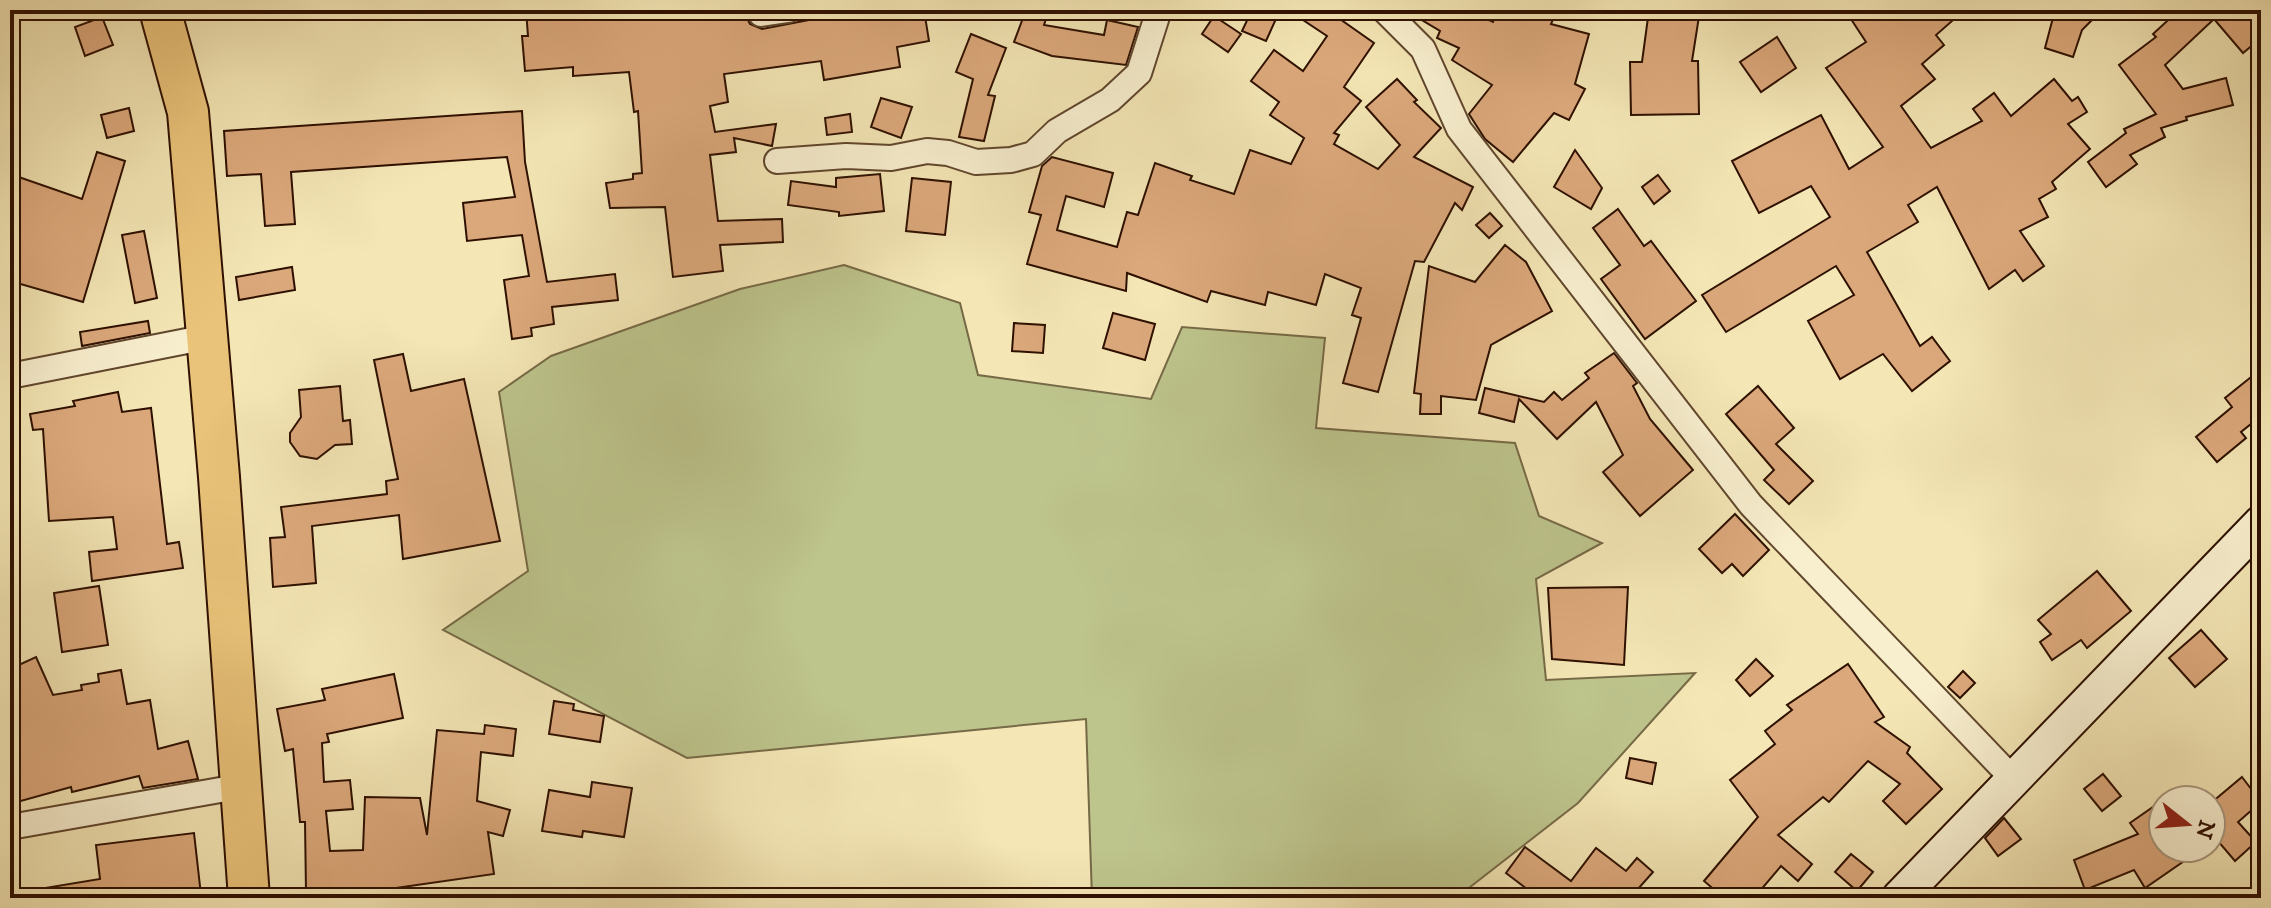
<svg xmlns="http://www.w3.org/2000/svg" width="2271" height="908" font-family="'IM FELL DW Pica',serif">
<rect width="100%" height="100%" fill="#f4e6b5"/>
<filter id="stains"><feTurbulence type="fractalNoise" baseFrequency=".0025" numOctaves="4"/><feColorMatrix values="0 0 0 0 .2 0 0 0 0 .09 0 0 0 0 .02 0 0 0 .5 -.17"/></filter>
<radialGradient id="worn" r=".72"><stop offset=".6" stop-color="#630" stop-opacity="0"/><stop offset="1" stop-color="#630" stop-opacity=".3"/></radialGradient>
<!-- green -->
<path fill="#bdc48c" stroke="#766a46" stroke-width="2" d="M844,265l116,38 18,72 173,24 31,-72 143,11 -9,90 199,15 24,73 63,27 -66,36 10,101 149,-7 -117,130 -122,95h-364l-6,-179 -399,39 -244,-128 85,-59 -29,-179 52,-36 189,-67z"/>
<!-- building -->
<g fill="#dba87b" stroke="#2e1000" stroke-width="2">
<path d="M526,10h130l32,9 3,-9h45l-3,7 13,-1 4,8 12,5 99,-19h63l5,31 -32,6 3,20 -76,13 -3,-19 -97,13 4,28 -18,4 5,26 61,-8 -4,22 -38,-8 2,14 -26,3 8,66 64,-2 1,23 -63,3 3,26 -50,6 -8,-70 -55,1 -4,-25 27,-4v-5l9,-1 -4,-62 -4,1 -5,-40 -56,4v-9l-48,4 -3,-35h6z"/>
<path d="M1026,10h23l-5,15 60,10 3,-15 31,7 -12,38 -74,-9 -38,-14z"/>
<path d="M1252,10h28l-14,31 -24,-10z"/>
<path d="M1288,10h39l47,33 -30,44 17,14 -27,32 5,2 -5,9 44,25 22,-24 -34,-38 31,-28 20,21 -3,2 27,26 -27,29 59,30 -11,23 -7,-7 -31,59 -9,-1 -37,131 -35,-9 18,-65 -9,-3 9,-27 -36,-14 -9,31 -48,-13 -3,13 -54,-14 -4,11 -80,-29 -1,18 -99,-27 14,-49 -12,-3 13,-46 10,-9 61,16 -9,34 -38,-11 -9,34 60,17 10,-35 11,3 17,-52 37,13 -2,4 44,14 16,-44 41,14 13,-26 -34,-23 9,-13 -28,-21 23,-31 29,21 24,-35z"/>
<path d="M1405,10h62l26,12 5,-12h59l-6,14 38,10 -14,50 10,5 -16,31 -15,-7 -41,49 -28,-23 -16,-25 23,-29 -40,-25 7,-12 -22,-10 3,-7z"/>
<path d="M1649,10h51l-8,51h6l1,53 -68,1 -1,-53h12z"/>
<path d="M1845,10h97l10,11 -16,14 8,10 -22,19 13,15 -34,27 30,42 51,-27 -9,-12 21,-16 17,23 43,-37 18,22 6,-4 9,15 -19,12 22,25 -38,33 4,7 -17,10 9,18 -28,14 24,35 -21,15 -8,-11 -26,19 -52,-102 -29,18 10,17 -51,30 53,94 12,-9 18,24 -38,30 -29,-37 -43,25 -32,-58 46,-26 -18,-29 -110,66 -24,-37 128,-78 -19,-31 -52,27 -27,-52 89,-46 28,54 34,-22 -57,-79 40,-26z"/>
<path d="M2055,10h47l-20,20 -9,27 -28,-9z"/>
<path d="M2179,10h82v28l-18,15 -29,-34 -49,46 18,24 43,-11 7,27 -47,12 1,3 -26,8 4,9 -35,18 7,9 -31,23 -18,-25 38,-29 -2,-4 32,-15 -37,-49 37,-28 -3,-3z"/>
<path d="M1214,16l27,18 -13,18 -26,-18z"/>
<path d="M102,17l11,28 -28,11 -10,-29z"/>
<path d="M971,34l35,14 -18,47 7,1 -11,45 -25,-4 14,-58 -17,-7z"/>
<path d="M1777,37l19,31 -35,24 -21,-30z"/>
<path d="M881,98l31,9 -11,31 -30,-11z"/>
<path d="M129,108l5,23 -27,7 -6,-23z"/>
<path d="M522,111l3,51 22,120 68,-8 3,26 -66,7 2,17 -23,4 1,8 -20,3 -8,-59 25,-4 -7,-41 -55,6 -4,-38 52,-6 -8,-40 -216,15 4,52 -30,2 -4,-52 -34,2 -3,-45z"/>
<path d="M850,114l2,18 -25,3 -2,-17z"/>
<path d="M1575,150l27,38 -11,21 -37,-22z"/>
<path d="M97,152l28,9 -42,141 -73,-21v-107l72,25z"/>
<path d="M880,174l4,37 -45,5v-4l-51,-7 3,-24 45,6v-9z"/>
<path d="M1658,175l12,16 -16,13 -12,-17z"/>
<path d="M912,178l39,4 -6,53 -39,-4z"/>
<path d="M1618,209l26,37 7,-5 45,60 -51,38 -44,-60 19,-14 -27,-37z"/>
<path d="M1490,213l12,13 -13,12 -13,-13z"/>
<path d="M144,231l13,67 -22,5 -13,-68z"/>
<path d="M1505,245l21,17 26,49 -61,34 -15,55 -35,-4v18h-21l1,-20 -7,-1 15,-127 46,16z"/>
<path d="M292,267l3,23 -56,10 -3,-23z"/>
<path d="M1113,313l42,11 -10,36 -42,-12z"/>
<path d="M148,321l2,12 -68,13 -2,-14z"/>
<path d="M1014,323l31,2 -2,28 -31,-2z"/>
<path d="M1614,353l23,30 -4,3 17,33 43,51 -53,46 -37,-44 20,-17 -27,-53 -39,37 -38,-40 -5,23 -35,-9 6,-25 59,14 10,-10 8,8 27,-22 -4,-5z"/>
<path d="M403,354l8,37 53,-12 36,162 -97,18 -4,-44 -87,11 4,57 -43,4 -3,-49 15,-1 -4,-30 106,-13 -1,-13 12,-2 -24,-119z"/>
<path d="M2261,369v47l-20,16 5,6 -29,24 -21,-25 36,-30 -7,-9z"/>
<path d="M340,386l3,35 7,-1 2,24 -17,1 -18,14 -17,-3 -10,-14v-9l11,-16 -2,-27z"/>
<path d="M1758,386l36,42 -18,16 37,37 -24,23 -25,-24 10,-10 -48,-56z"/>
<path d="M118,392l4,20 29,-4 16,136 12,-2 4,26 -91,13 -3,-29 28,-3 -4,-32 -64,4 -6,-92 -10,1 -3,-16 45,-8 -2,-5z"/>
<path d="M1735,514l34,36 -26,26 -11,-12 -10,9 -23,-24z"/>
<path d="M2097,571l34,40 -44,37 -6,-8 -29,20 -12,-18 11,-8 -13,-14z"/>
<path d="M99,586l9,59 -46,7 -8,-59z"/>
<path d="M1628,587l-4,78 -72,-6 -4,-71z"/>
<path d="M2201,630l26,29 -32,28 -26,-29z"/>
<path d="M36,657l17,38 29,-5 -1,-5 18,-3 -1,-8 23,-4 6,34 23,-4 8,49 30,-8 10,38 -55,9 -4,-12 -67,16 -1,-5 -61,17v-135z"/>
<path d="M1756,659l17,17 -23,20 -14,-16z"/>
<path d="M1848,664l36,53 -9,5 35,25 -3,6 35,36 -36,35 -23,-23 17,-17 -32,-23 -39,41 -6,-5 -45,38 34,29 -14,17 -17,-15 -27,32h-30l-20,-17 54,-64 -28,-37 45,-36 -10,-13 27,-21 -5,-5z"/>
<path d="M1963,671l12,12 -15,15 -12,-11z"/>
<path d="M394,674l9,44 -76,16 2,8 -7,1 2,39 26,-2 3,29 -27,2 4,40 33,-1 2,-53 55,1 7,37 10,-105 47,4 1,-9 31,4 -3,27 -32,-4 -4,49 33,9 -7,26 -15,-4 6,42 -105,15 -83,2 -1,-69h-5l-7,-73 -8,2 -8,-42 48,-9 -3,-11z"/>
<path d="M554,701l20,3 -1,6 31,6 -4,26 -51,-8z"/>
<path d="M1630,758l26,5 -4,21 -26,-6z"/>
<path d="M2103,774l18,22 -19,15 -18,-22z"/>
<path d="M2242,777l19,25 -23,20 18,20 -21,19 -24,-28v-30z"/>
<path d="M592,782l40,6 -8,49 -41,-6 -1,6 -40,-6 7,-41 41,7z"/>
<path d="M2163,800v48h40l-58,40 -11,-18 -49,20 -11,-30 64,-26 -8,-11z"/>
<path d="M2004,818l17,21 -23,17 -13,-18z"/>
<path d="M194,833l7,62 -155,3 -1,-10 55,-9 -4,-34z"/>
<path d="M1525,847l46,34 25,-33 30,23 11,-13 16,14 -23,26h-91l-33,-25z"/>
<path d="M1851,854l22,18 -16,19 -22,-19z"/>
</g>
<g fill="none" stroke-linecap="round" stroke-linejoin="round">
<!-- street casing -->
<g stroke="#60462d" stroke-width="28">
<g id="street">
<path d="M1384,10l39,39 36,80 292,376 262,274"/>
<path d="M761,14l27,-4"/>
<path d="M777,161l69,-5 45,2 36,-7 21,2 28,9 35,-2 22,-6 24,-23 53,-31 29,-27 20,-63"/>
<path d="M10,376l197,-39"/>
<path d="M10,827l233,-41"/>
</g>
</g>
<!-- secondary casing -->
<g stroke="#2e1000" stroke-width="38">
<path id="secondary" d="M1899,898l362,-375"/>
</g>
<!-- primary casing -->
<g stroke="#2e1000" stroke-width="44">
<path id="primary" d="M160,10l28,102 31,365 30,421"/>
</g>
<!-- street -->
<use href="#street" stroke="#f8efcf" stroke-width="24"/>
<!-- secondary -->
<use href="#secondary" stroke="#f8efcf" stroke-width="34"/>
<!-- primary -->
<use href="#primary" stroke="#eac37a" stroke-width="40"/>
</g>
<!-- margin -->
<rect width="2271" height="908" fill="none" stroke="#f4e6b5" stroke-width="40"/>
<rect x="12" y="12" width="2247" height="884" fill="none" stroke="#2e1000" stroke-width="4"/>
<rect x="20" y="20" width="2231" height="868" fill="none" stroke="#2e1000" stroke-width="2"/>
<!-- north arrow -->
<g transform="translate(2187 824) rotate(107)"><circle r="38" fill="#f8efcf" stroke="#a7967c" stroke-width="2"/>
<path d="M0-6L14 30L0 20L-14 30Z" fill="#8f2418"/>
<text y="-12" font-size="22" font-weight="bold" text-anchor="middle" fill="#2e1000">N</text>
</g>
<rect width="100%" height="100%" filter="url(#stains)"/>
<rect width="100%" height="100%" fill="url(#worn)"/>
</svg>
